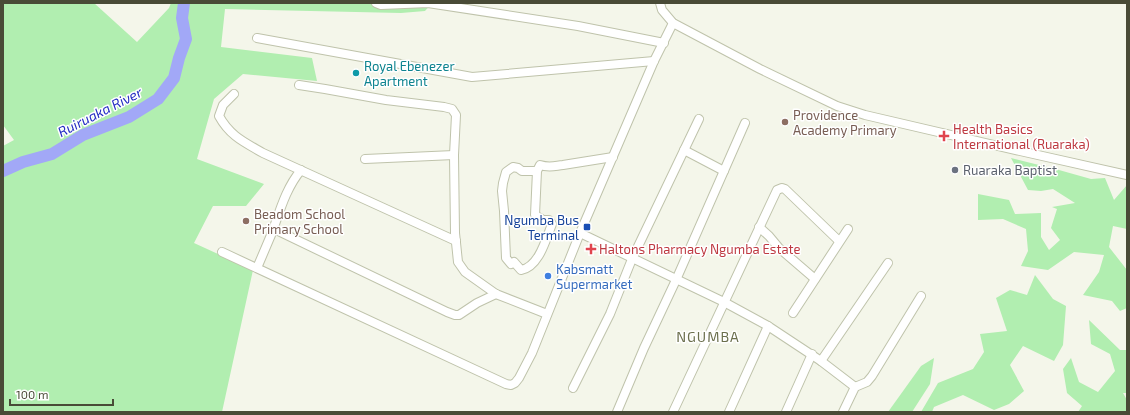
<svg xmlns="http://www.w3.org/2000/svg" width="1130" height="415" font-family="'Exo 2',sans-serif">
<rect width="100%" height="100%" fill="#f4f6ea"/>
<!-- green -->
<g fill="#b1eeb0">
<path d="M3,3h91l43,39 32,-34 2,-5h261l-7,8 -24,2 -176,-4 -4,38 91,11 5,23 -74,-7 -29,25 -17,60 67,25 -18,22h-33l-19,37 59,27 -31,142h-219v-266l11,-6 -11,-15z"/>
<path d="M1011,158l48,12 32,9 14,-1 9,22 13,-15v44l-14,-3 -4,21 18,23v38l-7,3 -8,-10 -29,-6 16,-23 5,-17 -30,-3 -26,18 -27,-4 7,-15 -2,-22 -23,-10 -25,1v-26l31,6 6,14 26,-1v24l8,13 11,-10 -9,-12 6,-19 -5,-2 23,-4 -22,-14 -12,2 -13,-1z"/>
<path d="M1035,275l18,24 13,7 -3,39 -9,16 -31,-15 -13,19 14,26 -15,13 -15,6 -31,-15 -29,12 -2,5h-11l17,-29 35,-14 11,-17 -4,-18 27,-3 -11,-33 14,-8 17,5z"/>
<path d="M1089,320l31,30h7v43h-4l4,7v12h-49l4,-6 -15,-13 -4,-24 8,-11 8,24 19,10 17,-21 -5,-17 -19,-10z"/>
<path d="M934,358l-4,26 -18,28h-24l33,-46z"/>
</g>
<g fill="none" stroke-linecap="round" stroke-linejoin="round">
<!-- river -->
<path stroke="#a2a8f7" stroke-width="12" d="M3,171l20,-9 29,-8 31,-19 46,-18 29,-18 16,-21 5,-20 7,-19 -4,-21 2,-15"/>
<!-- minor casing -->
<g stroke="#bfc3ab" stroke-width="10">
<g id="minor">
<path d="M376,3l5,2 47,-2 150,23 86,17"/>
<path d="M660,3l2,7 11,13 87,46 77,37 28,9 155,36 107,24"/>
<path d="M257,38l215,39 182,-16"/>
<path d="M299,85l26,4 61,11 58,7 8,2 4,6 -2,40 1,78 3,29 7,10 31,22 51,20"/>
<path d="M234,94l-11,11 -4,11c11,20 25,26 44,37l193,88"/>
<path d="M684,150l40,21"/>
<path d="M365,159l89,-4"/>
<path d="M301,170c-14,17 -20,37 -27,57v2l173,83 8,3h4l18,-12 19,-9"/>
<path d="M537,171h-15l-4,-3 -5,-1 -7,5 -3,11 -1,8 2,20 2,47 5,6 3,-2 7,8c18,-3 25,-31 31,-46l-3,-4h-6l-8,-5 2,-44 3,-6c9,3 14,1 23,0l50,-8"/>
<path d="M759,227l10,9 10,12 36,31"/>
<path d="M580,233l144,69 44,24 53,35 34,26"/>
<path d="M222,252l284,132 5,1 4,-2 4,-5 13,-25 48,-120 74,-172 19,-38"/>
<path d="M257,268l17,-40"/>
<path d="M793,313l55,-84"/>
<path d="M821,361l67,-98"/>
<path d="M573,388l37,-74 22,-55 67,-140"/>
<path d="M617,412l27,-64 32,-68 69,-157"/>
<path d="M673,412l104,-222 5,-2 3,1 54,52"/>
<path d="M729,412l39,-86"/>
<path d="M786,412l26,-58"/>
<path d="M843,412l12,-25 12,-5 5,-6 49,-80"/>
</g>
</g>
<!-- minor -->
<use href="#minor" stroke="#fff" stroke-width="8"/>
</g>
<!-- markers -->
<circle fill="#0f9aa8" stroke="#fff" stroke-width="1.5" cx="356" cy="73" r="4"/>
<g fill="#8d6e63" stroke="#fff" stroke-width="1.5">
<circle cx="785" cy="122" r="4"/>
<circle cx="246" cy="221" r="4"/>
</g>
<g fill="#e0444e" stroke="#fff" stroke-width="1.5">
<path d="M942 130h4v4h4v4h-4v4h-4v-4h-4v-4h4z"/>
<path d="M589 243h4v4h4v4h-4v4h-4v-4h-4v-4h4z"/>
</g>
<circle fill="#6b7280" stroke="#fff" stroke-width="1.5" cx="955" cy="170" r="4"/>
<rect fill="#1a4fb4" stroke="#fff" stroke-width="1.5" x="583" y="223" width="8" height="8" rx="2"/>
<circle fill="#3f7fe0" stroke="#fff" stroke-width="1.5" cx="548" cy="276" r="4"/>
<g text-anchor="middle" stroke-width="3" stroke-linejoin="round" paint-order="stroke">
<!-- culture labels -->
<g font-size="13" fill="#0d838f" stroke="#fff" text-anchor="start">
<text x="364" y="71">Royal Ebenezer<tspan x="364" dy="15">Apartment</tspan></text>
</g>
<!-- education labels -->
<g font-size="13" fill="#785e54" stroke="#fff" text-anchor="start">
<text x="793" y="120">Providence<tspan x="793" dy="15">Academy Primary</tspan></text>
<text x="254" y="219">Beadom School<tspan x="254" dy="15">Primary School</tspan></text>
</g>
<!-- health labels -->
<g font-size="13" fill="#be3a42" stroke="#fff" text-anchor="start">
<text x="953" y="134">Health Basics<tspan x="953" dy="15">International (Ruaraka)</tspan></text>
<text x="599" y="254">Haltons Pharmacy Ngumba Estate</text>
</g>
<!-- worship labels -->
<g font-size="13" fill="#5b616d" stroke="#fff" text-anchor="start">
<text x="963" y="175">Ruaraka Baptist</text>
</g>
<!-- transit labels -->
<g font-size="13" fill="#164399" stroke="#fff" text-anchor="end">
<text x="579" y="225">Ngumba Bus<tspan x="579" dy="15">Terminal</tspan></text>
</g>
<!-- shop labels -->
<g font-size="13" fill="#366cbe" stroke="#fff" text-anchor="start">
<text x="556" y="274">Kabsmatt<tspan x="556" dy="15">Supermarket</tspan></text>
</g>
<!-- water labels -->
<g font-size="14" font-style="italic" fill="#242dc3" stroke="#fff">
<text transform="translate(100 112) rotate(-27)" y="5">Ruiruaka River</text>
</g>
<!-- neighbourhood labels -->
<g font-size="14" letter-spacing="1" fill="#6b6f4d" stroke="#fff">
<text x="708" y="342">NGUMBA</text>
</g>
</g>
<!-- border -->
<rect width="1130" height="415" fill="none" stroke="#494b37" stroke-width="8"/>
<!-- scale -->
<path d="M10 399v6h103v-6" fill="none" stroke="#494b37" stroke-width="2"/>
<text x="16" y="399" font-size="12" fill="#494b37" stroke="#ffffff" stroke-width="3" paint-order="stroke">100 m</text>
</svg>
